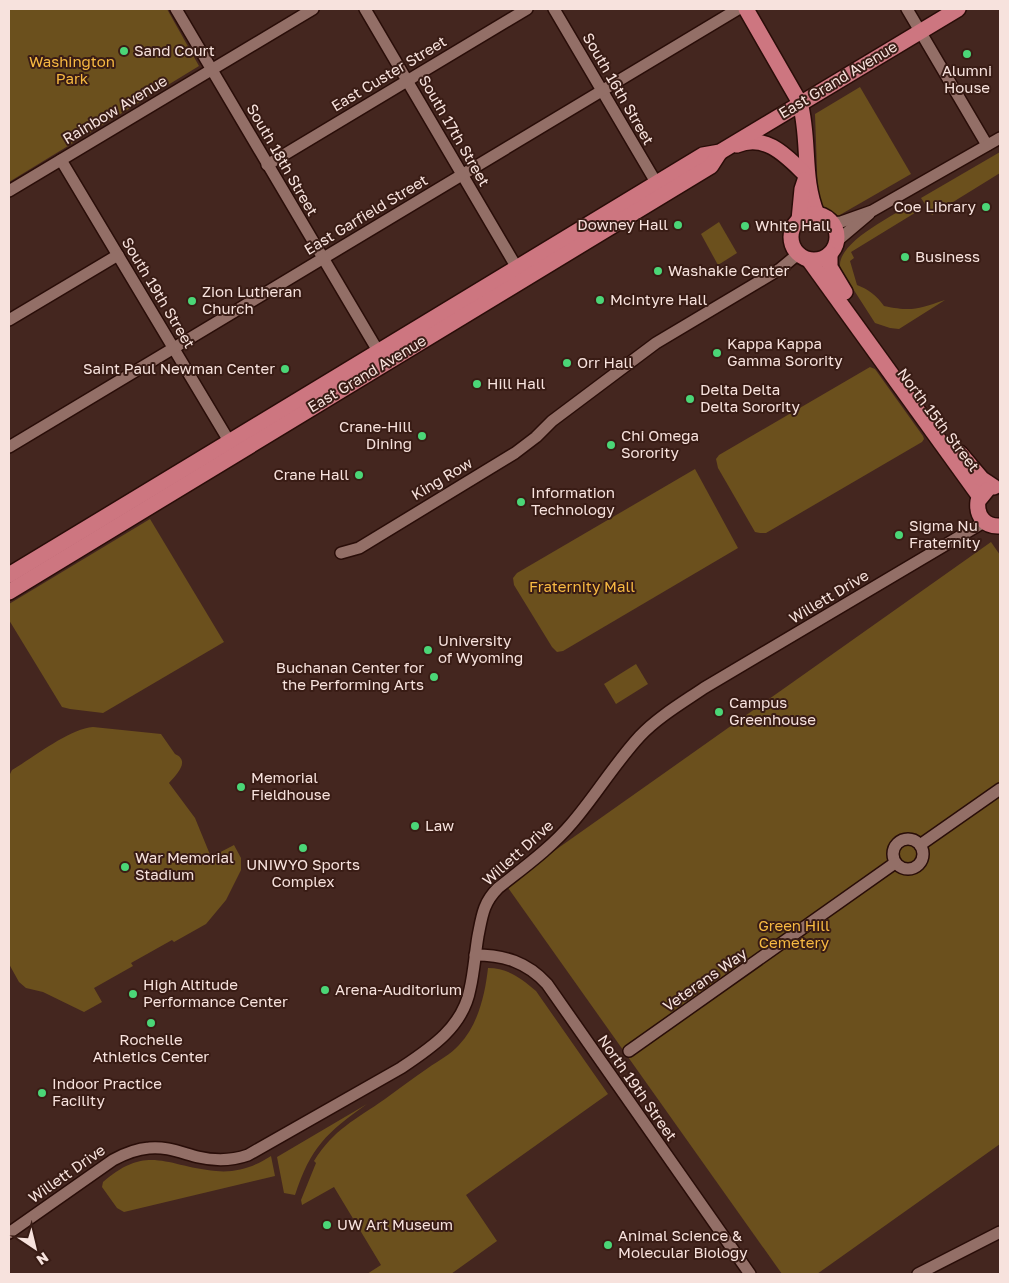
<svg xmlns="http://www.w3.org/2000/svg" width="1009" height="1283" font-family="'Golos Text',sans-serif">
<rect width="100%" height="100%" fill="#44261f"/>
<!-- green -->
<g fill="#6b501d">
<path d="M9,9h158l32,57 -190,116z"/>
<path d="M860,87l51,87 -73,42h-7l-7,-4 -6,-13 -3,-85z"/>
<path d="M1000,152v21l-68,42 -11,-17z"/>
<path d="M916,202l4,5 -2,4 -67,41 3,6 -4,3 7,24c11,4 20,11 27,21 29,6 33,3 61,-6l-46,29 -9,-1 -15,-5 -34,-53c-10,-25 56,-57 75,-68z"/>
<path d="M719,222l18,31 -19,12 -17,-31z"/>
<path d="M870,367l5,2 48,67 1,3 -2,3 -156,91h-6l-5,-1 -37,-64 -2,-9 3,-4z"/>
<path d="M695,469l43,79 -175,103 -6,1 -5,-5 -38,-62 -1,-7 4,-5z"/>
<path d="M150,519l74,123 -121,71 -33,-4 -8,-2 -53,-87v-16z"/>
<path d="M991,542l9,13v589l-183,130h-35l-276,-389z"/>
<path d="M636,664l12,20 -32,20 -12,-20z"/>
<path d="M93,727l68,7 14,20c16,7 1,21 -6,29l26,35 16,39 23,-12 7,13v12l-15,30 -20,24 -32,18 -2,-2 -41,23 2,3 -39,22 8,14 -18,10 -41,-20 -17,-4 -7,-6 -10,-18v-188l3,-6c22,-13 57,-41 81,-43z"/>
<path d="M488,968c20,0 34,11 48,23l72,103 -142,101 31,46 -46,33h-84l14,-9 -47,-78 -32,18 -1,-5 15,-37 -2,-2c20,-32 41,-41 71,-62 14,-10 28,-21 43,-31 10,-7 23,-14 31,-23 19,-20 26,-50 29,-77z"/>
<path d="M367,1104c-41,29 -56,43 -72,91l-11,-2 -7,-36z"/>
<path d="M271,1156l4,20 -151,36 -7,-4 -15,-21 1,-5c45,-39 64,-15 113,-11 20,2 38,-4 55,-15z"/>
</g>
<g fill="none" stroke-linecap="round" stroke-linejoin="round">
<!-- minor casing -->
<g stroke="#290d08" stroke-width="14">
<g id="minor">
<path d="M176,9l202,342"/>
<path d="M365,9l152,259"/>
<path d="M554,9l103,175"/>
<path d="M907,9l80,136"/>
<path d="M61,160l168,281"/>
<path d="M267,165l260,-156"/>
<path d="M9,191l304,-182"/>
<path d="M832,223l9,-1 31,-11 128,-73"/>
<path d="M837,241l32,-27"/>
<path d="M9,320l109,-65"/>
<path d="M9,447l729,-438"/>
<path d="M341,553l18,-5 156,-95 21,-16 16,-16 104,-78 124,-74 18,-15"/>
<circle cx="908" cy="854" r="15"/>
<path d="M920,845l80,-56"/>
<path d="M475,955c29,0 52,7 72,29l203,290"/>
<path d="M629,1051l266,-188"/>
<path d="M9,1233l104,-73c11,-6 23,-11 36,-12 17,-2 33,5 49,9 17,4 33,4 50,-2l153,-87c30,-20 62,-41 69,-79 4,-17 5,-35 8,-53 4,-20 5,-33 20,-48 25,-20 53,-40 74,-65 24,-28 43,-60 68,-87 18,-19 42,-33 64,-48l280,-166"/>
<path d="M918,1274l82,-42"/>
</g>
</g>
<!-- major casing -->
<g stroke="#290d08" stroke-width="18">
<g id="major">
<path d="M746,9l54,94c10,36 2,76 17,111"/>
<path d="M737,145c30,-12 50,12 70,31"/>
<circle cx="814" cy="237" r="23"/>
<path d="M799,220l3,-31 3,-9"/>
<path d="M830,254v13l15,25"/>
<path d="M809,260l171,237"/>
<path d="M960,453l22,26 12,8"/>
<path d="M987,490l-9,11c-2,15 7,26 22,25"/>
<path d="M9,575l694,-420 17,-3 238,-143"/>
<path d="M9,592l702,-426 9,-14"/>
</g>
</g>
<!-- minor -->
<use href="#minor" stroke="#936f67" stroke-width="11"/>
<!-- major -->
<use href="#major" stroke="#cd7680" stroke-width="15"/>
</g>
<!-- markers -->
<g fill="#4bd677" stroke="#391c15" stroke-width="2">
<circle cx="124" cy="51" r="5"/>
<circle cx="967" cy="54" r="5"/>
<circle cx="986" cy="207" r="5"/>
<circle cx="678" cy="225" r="5"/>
<circle cx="745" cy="226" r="5"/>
<circle cx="905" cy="257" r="5"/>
<circle cx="658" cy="271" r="5"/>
<circle cx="600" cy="300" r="5"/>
<circle cx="192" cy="301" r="5"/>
<circle cx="717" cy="353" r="5"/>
<circle cx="567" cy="363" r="5"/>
<circle cx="285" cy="369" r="5"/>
<circle cx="477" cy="384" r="5"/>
<circle cx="690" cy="399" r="5"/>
<circle cx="422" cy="436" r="5"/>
<circle cx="611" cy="445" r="5"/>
<circle cx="359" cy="475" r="5"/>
<circle cx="521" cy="502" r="5"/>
<circle cx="899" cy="535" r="5"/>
<circle cx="428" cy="650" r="5"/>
<circle cx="434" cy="677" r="5"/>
<circle cx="719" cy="712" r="5"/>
<circle cx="241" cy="787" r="5"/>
<circle cx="415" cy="826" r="5"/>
<circle cx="303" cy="848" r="5"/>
<circle cx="125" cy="867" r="5"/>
<circle cx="325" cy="990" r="5"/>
<circle cx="133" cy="994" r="5"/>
<circle cx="151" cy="1023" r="5"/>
<circle cx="42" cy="1093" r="5"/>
<circle cx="327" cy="1225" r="5"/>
<circle cx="608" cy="1245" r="5"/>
</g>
<g text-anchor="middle" stroke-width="4" stroke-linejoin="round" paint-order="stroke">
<!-- poi labels -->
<g font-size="15" fill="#f7e2dd" stroke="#391c15" text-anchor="start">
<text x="134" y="56">Sand Court</text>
<text x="967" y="76" text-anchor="middle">Alumni<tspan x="967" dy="17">House</tspan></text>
<text x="976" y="212" text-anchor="end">Coe Library</text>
<text x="668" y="230" text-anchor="end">Downey Hall</text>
<text x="755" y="231">White Hall</text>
<text x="915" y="262">Business</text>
<text x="668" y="276">Washakie Center</text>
<text x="202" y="297">Zion Lutheran<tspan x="202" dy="17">Church</tspan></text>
<text x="610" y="305">McIntyre Hall</text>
<text x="727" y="349">Kappa Kappa<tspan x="727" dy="17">Gamma Sorority</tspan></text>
<text x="577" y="368">Orr Hall</text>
<text x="275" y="374" text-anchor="end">Saint Paul Newman Center</text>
<text x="487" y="389">Hill Hall</text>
<text x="700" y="395">Delta Delta<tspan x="700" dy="17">Delta Sorority</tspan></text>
<text x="412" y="432" text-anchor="end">Crane-Hill<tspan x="412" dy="17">Dining</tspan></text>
<text x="621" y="441">Chi Omega<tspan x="621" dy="17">Sorority</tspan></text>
<text x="349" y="480" text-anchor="end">Crane Hall</text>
<text x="531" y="498">Information<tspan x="531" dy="17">Technology</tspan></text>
<text x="909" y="531">Sigma Nu<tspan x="909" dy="17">Fraternity</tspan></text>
<text x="438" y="646">University<tspan x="438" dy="17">of Wyoming</tspan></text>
<text x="424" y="673" text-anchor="end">Buchanan Center for<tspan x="424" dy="17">the Performing Arts</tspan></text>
<text x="729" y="708">Campus<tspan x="729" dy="17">Greenhouse</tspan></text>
<text x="251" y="783">Memorial<tspan x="251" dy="17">Fieldhouse</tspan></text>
<text x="425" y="831">Law</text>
<text x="135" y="863">War Memorial<tspan x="135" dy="17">Stadium</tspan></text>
<text x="303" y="870" text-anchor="middle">UNIWYO Sports<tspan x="303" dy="17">Complex</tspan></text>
<text x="143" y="990">High Altitude<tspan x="143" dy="17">Performance Center</tspan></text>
<text x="335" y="995">Arena-Auditorium</text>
<text x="151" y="1045" text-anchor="middle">Rochelle<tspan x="151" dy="17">Athletics Center</tspan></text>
<text x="52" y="1089">Indoor Practice<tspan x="52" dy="17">Facility</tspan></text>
<text x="337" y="1230">UW Art Museum</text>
<text x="618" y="1241">Animal Science &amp;<tspan x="618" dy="17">Molecular Biology</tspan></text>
</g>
<!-- park labels -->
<g font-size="15" fill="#f7b942" stroke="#391c15">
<text x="72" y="67">Washington<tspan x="72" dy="17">Park</tspan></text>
<text x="582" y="592">Fraternity Mall</text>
<text x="794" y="931">Green Hill<tspan x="794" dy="17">Cemetery</tspan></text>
</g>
<!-- street labels -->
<g font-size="15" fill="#f7e2dd" stroke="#391c15">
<text transform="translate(389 74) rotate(-31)" y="5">East Custer Street</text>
<text transform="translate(838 80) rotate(-31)" y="5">East Grand Avenue</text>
<text transform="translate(618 89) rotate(60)" y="5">South 16th Street</text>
<text transform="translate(115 110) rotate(-31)" y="5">Rainbow Avenue</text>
<text transform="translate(454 131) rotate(60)" y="5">South 17th Street</text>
<text transform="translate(282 160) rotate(60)" y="5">South 18th Street</text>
<text transform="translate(366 215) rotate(-31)" y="5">East Garfield Street</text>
<text transform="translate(158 293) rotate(59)" y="5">South 19th Street</text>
<text transform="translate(367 374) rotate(-31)" y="5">East Grand Avenue</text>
<text transform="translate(938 420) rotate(53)" y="5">North 15th Street</text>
<text transform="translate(442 479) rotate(-31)" y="5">King Row</text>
<text transform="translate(829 597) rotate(-31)" y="5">Willett Drive</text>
<text transform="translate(518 853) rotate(-42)" y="5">Willett Drive</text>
<text transform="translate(705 980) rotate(-35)" y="5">Veterans Way</text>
<text transform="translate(637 1088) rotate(55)" y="5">North 19th Street</text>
<text transform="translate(67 1174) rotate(-35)" y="5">Willett Drive</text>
</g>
</g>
<!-- border -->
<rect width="1009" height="1283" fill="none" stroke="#f7e2dd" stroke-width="20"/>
<!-- north arrow -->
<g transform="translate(35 1248) rotate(145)" stroke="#391c15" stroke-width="4" paint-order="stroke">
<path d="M0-4L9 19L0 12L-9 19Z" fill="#f7e2dd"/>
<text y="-8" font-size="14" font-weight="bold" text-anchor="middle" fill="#f7e2dd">N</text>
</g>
</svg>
